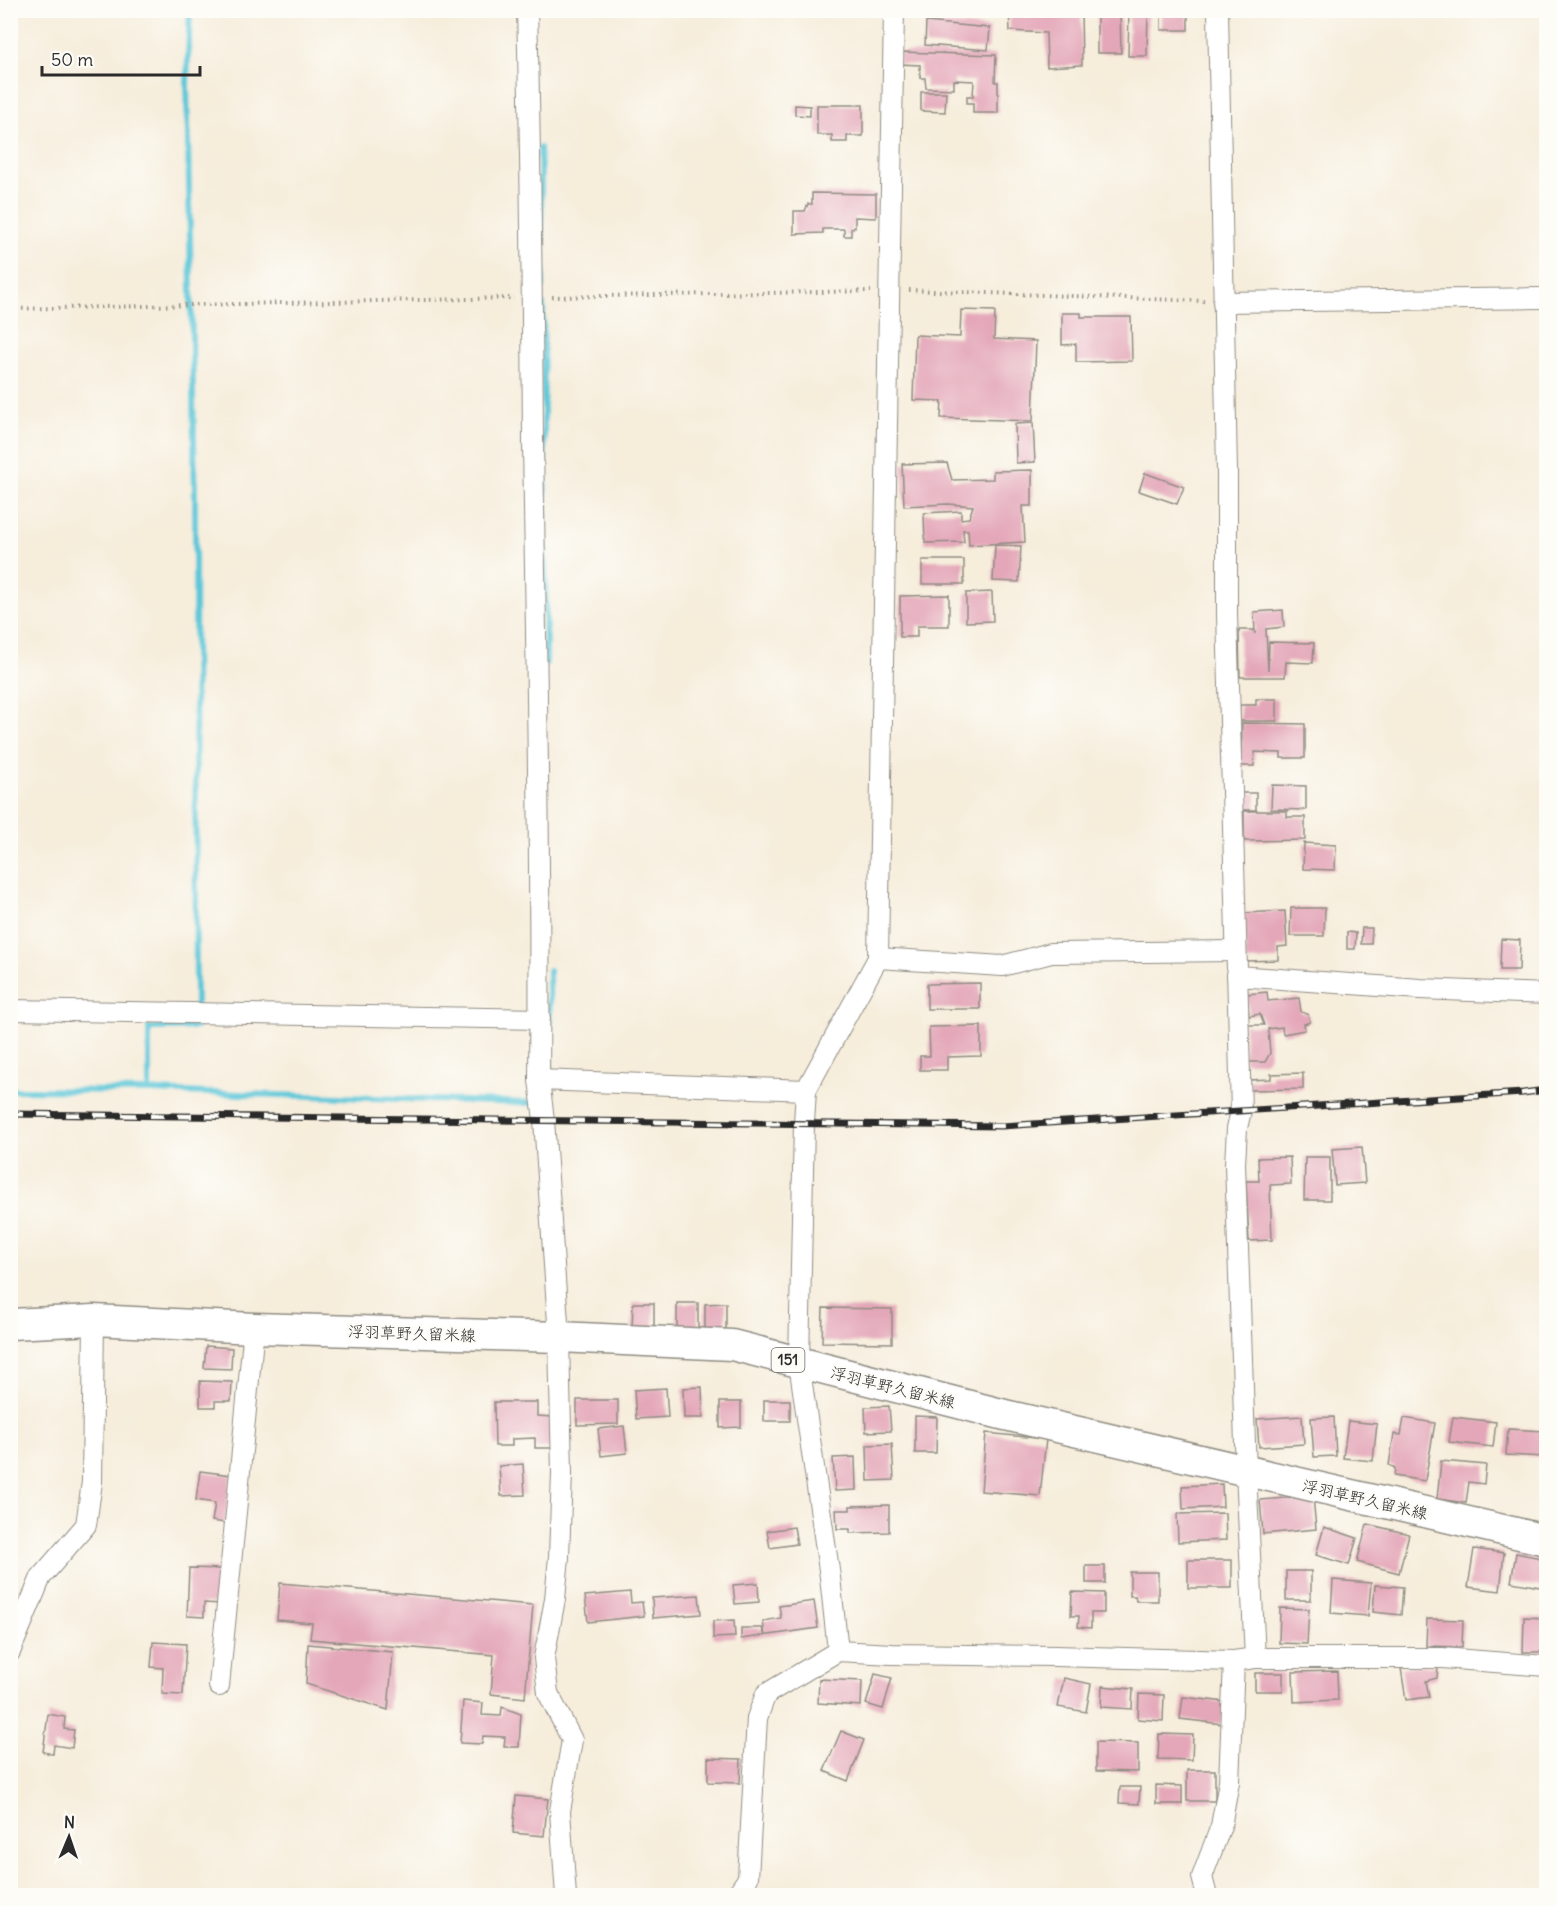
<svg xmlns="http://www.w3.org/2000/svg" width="1557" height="1906" font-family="Delius,'Klee One',sans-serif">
<rect width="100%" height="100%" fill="#fdfcf7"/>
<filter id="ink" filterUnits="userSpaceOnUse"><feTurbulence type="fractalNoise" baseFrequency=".0167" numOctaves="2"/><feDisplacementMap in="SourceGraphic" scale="12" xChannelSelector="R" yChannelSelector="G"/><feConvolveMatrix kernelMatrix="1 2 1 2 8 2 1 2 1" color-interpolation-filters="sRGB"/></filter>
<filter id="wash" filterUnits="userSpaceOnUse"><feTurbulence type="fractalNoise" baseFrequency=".008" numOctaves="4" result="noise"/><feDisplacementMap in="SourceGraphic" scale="24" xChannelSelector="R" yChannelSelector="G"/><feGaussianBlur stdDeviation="1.35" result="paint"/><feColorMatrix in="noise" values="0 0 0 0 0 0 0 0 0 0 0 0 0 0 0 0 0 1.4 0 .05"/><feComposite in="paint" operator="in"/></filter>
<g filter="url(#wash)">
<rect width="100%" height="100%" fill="#f6eddb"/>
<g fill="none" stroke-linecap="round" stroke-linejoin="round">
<!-- stream -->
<g stroke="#5dc7d9" stroke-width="6">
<path d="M540,148l3,138"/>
<path d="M543,305l3,358"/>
<path d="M549,971l1,101"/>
<path d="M10,1090l139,1 382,12"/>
<path d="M149,1091v-63l47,-1 -1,-534 -8,-409 3,-74"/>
</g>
</g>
<g id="blocks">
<!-- building -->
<g fill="#e4a7b9">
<path d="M1009,10h72l1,55 -35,2 -1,-34 -36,-2z"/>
<path d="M1097,10h23l1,43h-24z"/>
<path d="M1129,10h19l-1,46h-19z"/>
<rect x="1161" y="10" width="27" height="20"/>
<path d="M926,22l64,6 -2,22 -63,-5z"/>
<path d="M900,52l96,3 -1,27h3v31h-25v-10h-6v-7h6l1,-15 -20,-1v9l-28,-1 -1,-10h-5v-13l-21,-1z"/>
<path d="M921,92h25l-1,20 -24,-1z"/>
<path d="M795,105l15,1v10l-15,-1z"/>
<path d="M817,105h46v31h-16v6h-15v-7h-15z"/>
<path d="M812,193l64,1v24l-21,-1v10l-4,2v7h-7v-7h-21v4l-29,1v-23h11l3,-7h4z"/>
<path d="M961,310l34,1 -1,28 42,2 -3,80 -92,-3 1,-17 -29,-1 2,-65 45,2z"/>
<path d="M1062,313h19v4h50l1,44 -56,1v-18l-14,1z"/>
<path d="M1033,423l2,39 -19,1 -1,-39z"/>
<path d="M947,463l5,17 41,-1v-8l39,-1v36h-9l2,36 -56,3 -1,-15h-5l1,12 -39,1 -1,-30 37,-2v8l8,-1 4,-12 -25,-2 -44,2 -2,-42z"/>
<path d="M1145,473l39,14 -7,17 -38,-13z"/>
<path d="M995,545l26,1 -2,36 -26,-1z"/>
<rect x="922" y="560" width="42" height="24"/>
<path d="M992,592l1,29 -27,1v-29z"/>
<path d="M949,595v31h-32v11h-17v-41z"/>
<path d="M1283,610l1,17 -18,2 2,41 1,-28 45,1 -1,20 -27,-1 -1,15h-45l-1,-47h15l1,4 -1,-22z"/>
<path d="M1256,699h21v22h-37v-16h16z"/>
<path d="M1242,723l63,1v34h-24v-5l-26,-1 -1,14h-13z"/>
<path d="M1272,785l34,1v24l-35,-1z"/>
<rect x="1239" y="793" width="17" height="17"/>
<path d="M1244,811h43v6h18v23l-61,1z"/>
<path d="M1304,843l32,2 -1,25 -32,-1z"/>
<path d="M1291,908h34l-1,28h-34z"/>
<path d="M1285,911l2,35 -9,1v13l-32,1 -2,-48z"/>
<path d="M1362,928h10l-1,16h-10z"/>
<path d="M1347,932l9,1 -1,16h-8z"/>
<path d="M1501,939l19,1 -1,30h-19z"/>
<path d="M980,983v26h-53v-25z"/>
<path d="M1267,992l1,9 31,-3 2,14 7,2 2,8 -6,2 1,6 -22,4 -1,-7 -14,2 2,24 -5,9h-21l1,-37h19l-4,-11 -11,2 -2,-22z"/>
<path d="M981,1026v30l-34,1v13h-27v-14h10l-1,-29z"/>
<path d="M1303,1073v16l-53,1v-10l21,-1v-5z"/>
<path d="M1362,1147l3,36 -30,2 -3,-36z"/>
<path d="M1290,1157l1,27 -21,1 2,55 -23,1 -3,-60h13l-1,-23z"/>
<path d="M1305,1157h25v43h-26z"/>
<path d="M633,1303h21v26h-22z"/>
<rect x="677" y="1303" width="21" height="25"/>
<path d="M726,1303v26h-21v-25z"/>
<path d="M823,1308l69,1v34l-70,-1z"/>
<path d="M206,1346l26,2 -1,21 -27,-1z"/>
<path d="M200,1381l32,1 -1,19h-16v6h-15z"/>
<path d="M702,1387l1,31h-19l-1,-30z"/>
<path d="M666,1388l2,29 -32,2 -2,-29z"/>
<path d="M577,1400h41v24l-41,1z"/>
<rect x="764" y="1400" width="26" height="21"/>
<path d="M494,1402h43v14l16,1v31h-18v-10l-23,1v7h-17z"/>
<path d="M720,1402h21v25l-21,1z"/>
<path d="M889,1406l2,25 -25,1 -1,-25z"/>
<path d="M915,1416l22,1 -1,36h-21z"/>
<path d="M1302,1416l2,28 -45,3 -2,-28z"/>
<path d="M1334,1417l2,39 -22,1 -3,-39z"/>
<path d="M1453,1417l43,5 -3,25 -44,-5z"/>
<path d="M1404,1418l31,5 -10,58 -31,-5 1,-8 -6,-3 5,-31 7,1z"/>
<path d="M1348,1421l29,3 -4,37 -30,-3z"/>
<path d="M624,1426l3,27 -26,3 -3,-27z"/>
<path d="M1508,1429l37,2 -1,26 -38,-2z"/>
<path d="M986,1433l60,6 -6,57 -59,-5z"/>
<path d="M892,1444l2,36 -26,1 -1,-36z"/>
<path d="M855,1457l1,33 -21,1 -2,-33z"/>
<path d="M1441,1461l45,4 -2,19 -15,-2 -3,21 -29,-4z"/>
<path d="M523,1464l2,31 -24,1 -2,-30z"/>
<path d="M200,1471l31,4 -6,48 -13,-2 3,-18 -19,-3z"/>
<path d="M1222,1484l1,23 -40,2 -1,-23z"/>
<path d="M1313,1496l3,33 -53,5 -3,-34z"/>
<path d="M889,1505v27l-39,1v-4h-13l-1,-19h14v-4z"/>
<path d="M1225,1513l1,27 -48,2 -1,-28z"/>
<path d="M1367,1524l42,10 -10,39 -42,-11z"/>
<path d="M794,1527l3,17 -27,4 -3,-17z"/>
<path d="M1324,1527l33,11 -8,27 -33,-10z"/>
<path d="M1474,1549l30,4 -4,38 -32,-4z"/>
<path d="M1516,1553l30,6v29l-35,-6z"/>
<rect x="1188" y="1560" width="44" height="28"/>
<rect x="1086" y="1566" width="19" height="17"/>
<path d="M189,1568l33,1 -1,35 -17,-1v14l-17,-1z"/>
<rect x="1286" y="1571" width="25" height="29"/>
<path d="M1130,1572h28v29h-22l-1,-5h-5z"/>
<path d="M1333,1580l38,3 -3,33 -37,-3z"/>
<path d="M280,1583l253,22 -8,93 -34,-4 3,-39 -184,-16 2,-16 -35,-3z"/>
<path d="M758,1583l1,19 -24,2 -2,-19z"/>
<path d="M1375,1585l28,2 -2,28 -28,-3z"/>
<path d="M630,1592l1,11 11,-1 2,14 -56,6 -3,-26z"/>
<path d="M1072,1592l32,1v20h-13v15l-13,-1 1,-11h-8z"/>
<path d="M699,1595l2,19 -48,4 -1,-20z"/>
<path d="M814,1601l4,27 -77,11v-11h21l3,8 -2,-15 18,-3 -2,-12z"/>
<path d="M1280,1608l29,1 -2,35 -28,-1z"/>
<path d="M1524,1617l22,1v34h-23z"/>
<path d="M1427,1619l36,1 -1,27 -36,-1z"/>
<path d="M734,1620l1,17 -22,1v-17z"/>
<path d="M153,1642l33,2 -3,51 -21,-1 1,-26 -12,-1z"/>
<path d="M308,1644l85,8 -5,58 -82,-26z"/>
<path d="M1420,1665l18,1 -1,12 -11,3 3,16 -23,3 -5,-32z"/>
<path d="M1337,1671l1,29 -44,2 -1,-30z"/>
<rect x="1255" y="1673" width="28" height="18"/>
<path d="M875,1674l17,4 -9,31 -17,-5z"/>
<path d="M1064,1678l27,6 -5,28 -28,-5z"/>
<path d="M819,1679l43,2 -1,25 -43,-3z"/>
<path d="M1102,1686l31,3 -1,20 -31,-2z"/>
<path d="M1139,1694l25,1 -1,26 -25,-2z"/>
<path d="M1183,1697l42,5 -3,22 -42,-5z"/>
<path d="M463,1701l20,2 -1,12 19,1 1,-9 19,7 -2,33h-15l1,-10 -22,-1 -1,8 -22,-1z"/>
<path d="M48,1714l17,3 -1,12 10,1 -2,18 -18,-3 -1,9 -10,-2z"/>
<path d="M841,1731l23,9 -16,41 -24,-10z"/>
<path d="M1159,1734l34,1 -1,25 -34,-1z"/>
<path d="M1096,1742l42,1v29l-42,-1z"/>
<path d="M708,1758l33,1 -1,24 -32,-1z"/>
<rect x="1187" y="1770" width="28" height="31"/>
<path d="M1156,1785l26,1v18h-26z"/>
<path d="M1120,1787h20l-1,17 -20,-1z"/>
<path d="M516,1796l32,3 -4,37 -31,-3z"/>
</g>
</g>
</g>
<g filter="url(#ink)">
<use href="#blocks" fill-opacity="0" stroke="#908c83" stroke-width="1.5"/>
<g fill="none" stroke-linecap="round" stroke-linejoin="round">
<!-- minor casing -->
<g stroke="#908c83" stroke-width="22">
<g id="minor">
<path d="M527,10c4,144 5,287 6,430 3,213 8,426 6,640l5,40 15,217 3,136 -3,84 -4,42 -11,59 4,35 24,47 -12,71 6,85"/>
<path d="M1218,10l9,462v142l14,497 -4,17 -2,36 11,307 9,187"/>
<path d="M1223,302l323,-4"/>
<path d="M878,958l124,8 49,-13 185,-2"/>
<path d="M1237,976l183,13 126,5"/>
<path d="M10,1010l530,9"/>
<path d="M539,1080l267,10"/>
<path d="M838,1651l-8,-74 -31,-214 5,-240 2,-33 72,-132 16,-948"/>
<path d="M10,1652l31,-75 45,-52 6,-43 2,-162"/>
<path d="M219,1686l35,-358"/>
<path d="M736,1896l12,-18 9,-160 9,-24 72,-43 54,3 163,2 179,5 21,-3h187l104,8"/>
<path d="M1207,1896l-5,-19 19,-51 8,-44 5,-121"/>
</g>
</g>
<!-- primary casing -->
<g stroke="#908c83" stroke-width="33">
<path id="primary" d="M10,1324l84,-4 160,8 305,9 173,8 273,70 541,125"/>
</g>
<!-- path -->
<g stroke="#908c83" stroke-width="4" stroke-dasharray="1.5 4.5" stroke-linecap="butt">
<path d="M909,290l295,11"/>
<path d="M552,297l319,-6"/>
<path d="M10,309l504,-11"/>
</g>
<!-- minor -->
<use href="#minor" stroke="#fff" stroke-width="20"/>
<!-- primary -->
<use href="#primary" stroke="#fff" stroke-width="30"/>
<!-- rail casing -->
<g stroke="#2b2b2b" stroke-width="7">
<path id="rail" d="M10,1114l992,12 521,-33 23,-3"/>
</g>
<!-- rail -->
<use href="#rail" stroke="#fdfcf7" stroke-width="4.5" stroke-dasharray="14" stroke-linecap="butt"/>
</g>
</g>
<g text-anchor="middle" stroke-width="4.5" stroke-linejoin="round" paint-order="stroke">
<!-- shield labels -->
<rect fill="#fdfcf7" stroke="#6a6a68" stroke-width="1.5" x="771.5" y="1348" width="33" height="24" rx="4.5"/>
<g font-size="15" font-weight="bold" fill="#2b2b2b">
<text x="788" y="1365">151</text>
</g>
<!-- street labels -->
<g font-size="16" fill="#2b2b2b" stroke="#fdfcf7">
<text transform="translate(412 1333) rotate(2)" y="6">浮羽草野久留米線</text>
<text transform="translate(893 1387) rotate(14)" y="6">浮羽草野久留米線</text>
<text transform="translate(1365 1499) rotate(13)" y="6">浮羽草野久留米線</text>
</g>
</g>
<!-- margin -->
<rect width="1557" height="1906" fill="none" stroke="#fdfcf7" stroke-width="36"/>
<!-- north arrow -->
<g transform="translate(69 1837) rotate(2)" stroke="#fdfcf7" stroke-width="4.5" paint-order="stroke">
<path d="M0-4.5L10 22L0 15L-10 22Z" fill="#2b2b2b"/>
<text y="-9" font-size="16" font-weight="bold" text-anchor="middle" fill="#2b2b2b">N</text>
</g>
<!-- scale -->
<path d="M42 66v9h158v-9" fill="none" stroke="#2b2b2b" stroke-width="3"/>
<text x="51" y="66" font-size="18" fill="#2b2b2b" stroke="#fdfcf7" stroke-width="4.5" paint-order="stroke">50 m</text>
</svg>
